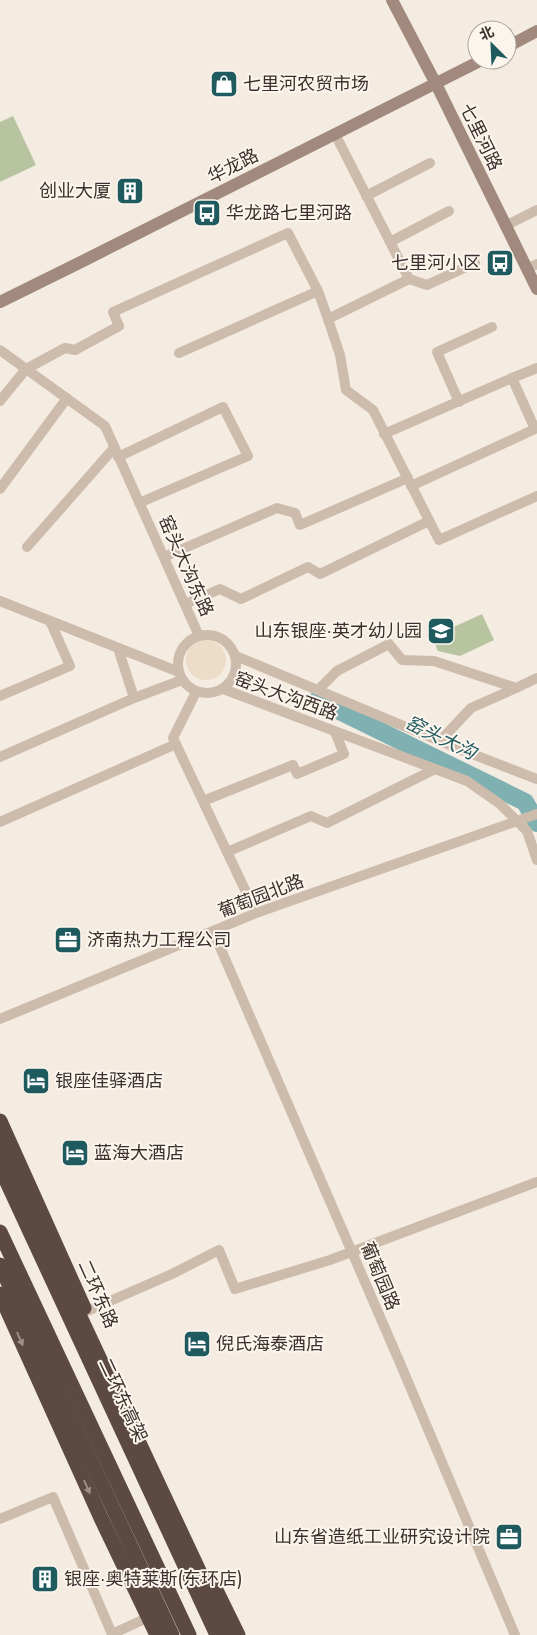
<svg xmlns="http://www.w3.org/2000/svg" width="537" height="1635" font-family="Jost,'Noto Sans SC',sans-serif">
<rect width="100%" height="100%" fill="#f4ebe1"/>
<!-- green -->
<g fill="#b8c4a0">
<path d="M13,116l23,49 -36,17v-60z"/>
<path d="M482,614l12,26 -34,16 -22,-5 -6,-14z"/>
</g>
<!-- plaza -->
<circle fill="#ecdcc8" cx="206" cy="660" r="20"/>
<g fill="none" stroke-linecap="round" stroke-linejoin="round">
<!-- river -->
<path stroke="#7fb0b2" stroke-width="18" d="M317,700l208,102 12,21"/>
<!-- street -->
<g stroke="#cdbbac" stroke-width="10">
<path d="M335,134l74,145 -81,40 12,36 6,35 27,20 66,130 98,-44"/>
<path d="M366,196l64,-33"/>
<path d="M505,226l32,-16"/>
<path d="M390,242l59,-31"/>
<path d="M527,269l10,-5"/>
<path d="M409,279l18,6 48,-22"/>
<path d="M0,350l105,76 94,210"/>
<path d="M179,353l139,-62"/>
<path d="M0,401l26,-32 39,-21 10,2 44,-24 -6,-14 175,-79 30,58 10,28"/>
<path d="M459,402l-22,-50 55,-25"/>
<path d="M384,434l128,-56 25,-10"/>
<path d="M118,457l105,-50 25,49 -109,47"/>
<path d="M411,486l124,-57 -23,-51"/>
<path d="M0,489l67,-91"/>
<path d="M27,547l87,-99"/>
<path d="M164,557l113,-49 18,5 5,12 108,-47"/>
<path d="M0,601l179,71"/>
<path d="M185,604l35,-15 21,10 67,-32 12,7 109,-53"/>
<circle cx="207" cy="664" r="29"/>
<path d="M236,656l218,91 83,32"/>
<path d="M223,689l244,92 33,23 27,27 10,29"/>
<path d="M318,690l19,-19 52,-27 13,16 32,1 82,27 21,-10"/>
<path d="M196,692l-23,46 83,175"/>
<path d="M0,696l70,-30 -20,-45"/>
<path d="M134,698l48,-18"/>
<path d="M440,741l31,-33 45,-20"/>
<path d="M0,757l134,-59 -16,-50"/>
<path d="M203,801l90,-36 4,9 47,-20 -9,-22"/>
<path d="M0,822l176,-78"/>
<path d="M227,852l84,-36 16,7 108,-54"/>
<path d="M213,931l187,432 115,272"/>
<path d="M0,1019l256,-106 281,-99"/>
<path d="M85,1312l87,-38 47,-24 16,39 95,-29 207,-78"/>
<path d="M0,1519l53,-22 59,137 37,-17"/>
</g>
<!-- secondary -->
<g stroke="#a18a7d" stroke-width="12">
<path d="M392,0l44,84 101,205"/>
<path d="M507,47l30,-16"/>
<path d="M0,302l85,-42 397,-200"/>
</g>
<!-- highway -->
<g stroke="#5c4a42" stroke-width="15">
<path d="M0,1121l84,187"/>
<path d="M0,1167l217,468"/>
<path d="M0,1232l189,403"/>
<path d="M0,1265l172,370"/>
<path d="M0,1294l101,224 56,117"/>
<path d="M213,1584l25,51"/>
</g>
<!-- highway-bridge -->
<path stroke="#5c4a42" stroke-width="15" d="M0,1146l229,489"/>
</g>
<!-- one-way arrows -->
<defs><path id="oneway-solid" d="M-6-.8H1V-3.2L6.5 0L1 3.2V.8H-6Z" transform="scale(1.25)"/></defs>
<g fill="#9c8e87">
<use href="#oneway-solid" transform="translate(20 1339) rotate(66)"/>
<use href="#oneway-solid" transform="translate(87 1487) rotate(66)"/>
</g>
<!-- icons -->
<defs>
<g id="shop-square" transform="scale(1.4375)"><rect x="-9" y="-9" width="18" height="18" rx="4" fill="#1f5a5e" stroke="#fbf5ee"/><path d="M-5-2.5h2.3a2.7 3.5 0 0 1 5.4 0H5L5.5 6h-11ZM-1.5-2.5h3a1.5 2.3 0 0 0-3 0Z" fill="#fff"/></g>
<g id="building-square" transform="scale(1.4375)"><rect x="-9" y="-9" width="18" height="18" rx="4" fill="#1f5a5e" stroke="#fbf5ee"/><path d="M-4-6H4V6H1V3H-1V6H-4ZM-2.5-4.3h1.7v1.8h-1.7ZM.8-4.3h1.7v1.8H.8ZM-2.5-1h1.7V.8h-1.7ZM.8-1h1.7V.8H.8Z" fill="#fff"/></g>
<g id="bus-square" transform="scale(1.4375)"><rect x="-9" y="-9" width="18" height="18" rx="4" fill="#1f5a5e" stroke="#fbf5ee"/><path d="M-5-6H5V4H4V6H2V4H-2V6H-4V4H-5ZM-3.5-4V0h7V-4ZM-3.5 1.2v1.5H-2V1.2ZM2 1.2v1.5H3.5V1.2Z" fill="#fff"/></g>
<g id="school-square" transform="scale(1.4375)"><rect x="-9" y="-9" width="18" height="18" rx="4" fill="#1f5a5e" stroke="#fbf5ee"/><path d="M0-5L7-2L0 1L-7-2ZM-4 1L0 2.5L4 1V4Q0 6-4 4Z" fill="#fff"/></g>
<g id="office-square" transform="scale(1.4375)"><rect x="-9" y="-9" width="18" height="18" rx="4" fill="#1f5a5e" stroke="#fbf5ee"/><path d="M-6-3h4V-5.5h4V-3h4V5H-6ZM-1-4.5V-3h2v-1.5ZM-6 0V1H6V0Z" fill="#fff"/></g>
<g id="hotel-square" transform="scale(1.4375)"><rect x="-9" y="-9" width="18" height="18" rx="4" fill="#1f5a5e" stroke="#fbf5ee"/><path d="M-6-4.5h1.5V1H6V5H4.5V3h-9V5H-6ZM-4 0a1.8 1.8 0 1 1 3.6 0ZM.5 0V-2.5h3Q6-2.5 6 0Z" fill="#fff"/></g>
</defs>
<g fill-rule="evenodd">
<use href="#shop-square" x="224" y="84"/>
<use href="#building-square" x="130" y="191"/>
<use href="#bus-square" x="207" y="213"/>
<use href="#bus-square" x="500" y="263"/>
<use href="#school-square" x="441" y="631"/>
<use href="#office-square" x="68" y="940"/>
<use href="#hotel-square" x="36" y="1081"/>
<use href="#hotel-square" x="75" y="1153"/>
<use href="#hotel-square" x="197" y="1344"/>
<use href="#office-square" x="509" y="1537"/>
<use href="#building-square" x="45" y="1579"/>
</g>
<g text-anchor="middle" stroke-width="4" stroke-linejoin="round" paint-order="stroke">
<!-- poi labels -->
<g font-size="18" fill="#3b302b" stroke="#fbf5ee" text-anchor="start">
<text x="243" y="90">七里河农贸市场</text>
<text x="111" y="197" text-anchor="end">创业大厦</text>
<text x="226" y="219">华龙路七里河路</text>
<text x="481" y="269" text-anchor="end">七里河小区</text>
<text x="422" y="637" text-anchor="end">山东银座·英才幼儿园</text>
<text x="87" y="946">济南热力工程公司</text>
<text x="55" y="1087">银座佳驿酒店</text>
<text x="94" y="1159">蓝海大酒店</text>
<text x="216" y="1350">倪氏海泰酒店</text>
<text x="490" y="1543" text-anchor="end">山东省造纸工业研究设计院</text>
<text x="64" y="1585">银座·奥特莱斯(东环店)</text>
</g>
<!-- street labels -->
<g font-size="18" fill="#3b302b" stroke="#fbf5ee">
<text transform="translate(481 137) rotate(64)" y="6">七里河路</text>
<text transform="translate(233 166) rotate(-27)" y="6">华龙路</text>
<text transform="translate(186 566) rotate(66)" y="6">窑头大沟东路</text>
<text transform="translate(286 696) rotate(20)" y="6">窑头大沟西路</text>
<text transform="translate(261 896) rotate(-21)" y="6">葡萄园北路</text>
<text transform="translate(380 1276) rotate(67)" y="6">葡萄园路</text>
<text transform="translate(98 1294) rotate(66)" y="6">二环东路</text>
<text transform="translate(123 1400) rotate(65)" y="6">二环东高架</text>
</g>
<!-- water labels -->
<g font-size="19" font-style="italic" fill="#1f5a5e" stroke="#fbf5ee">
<text transform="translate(441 737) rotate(26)" y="7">窑头大沟</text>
</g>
</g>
<!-- north arrow -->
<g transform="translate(492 45) rotate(336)"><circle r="24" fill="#fbf5ee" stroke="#aea6a0"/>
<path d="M0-4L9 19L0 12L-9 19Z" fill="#1f5a5e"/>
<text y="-8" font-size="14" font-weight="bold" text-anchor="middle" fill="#3b302b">北</text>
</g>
</svg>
